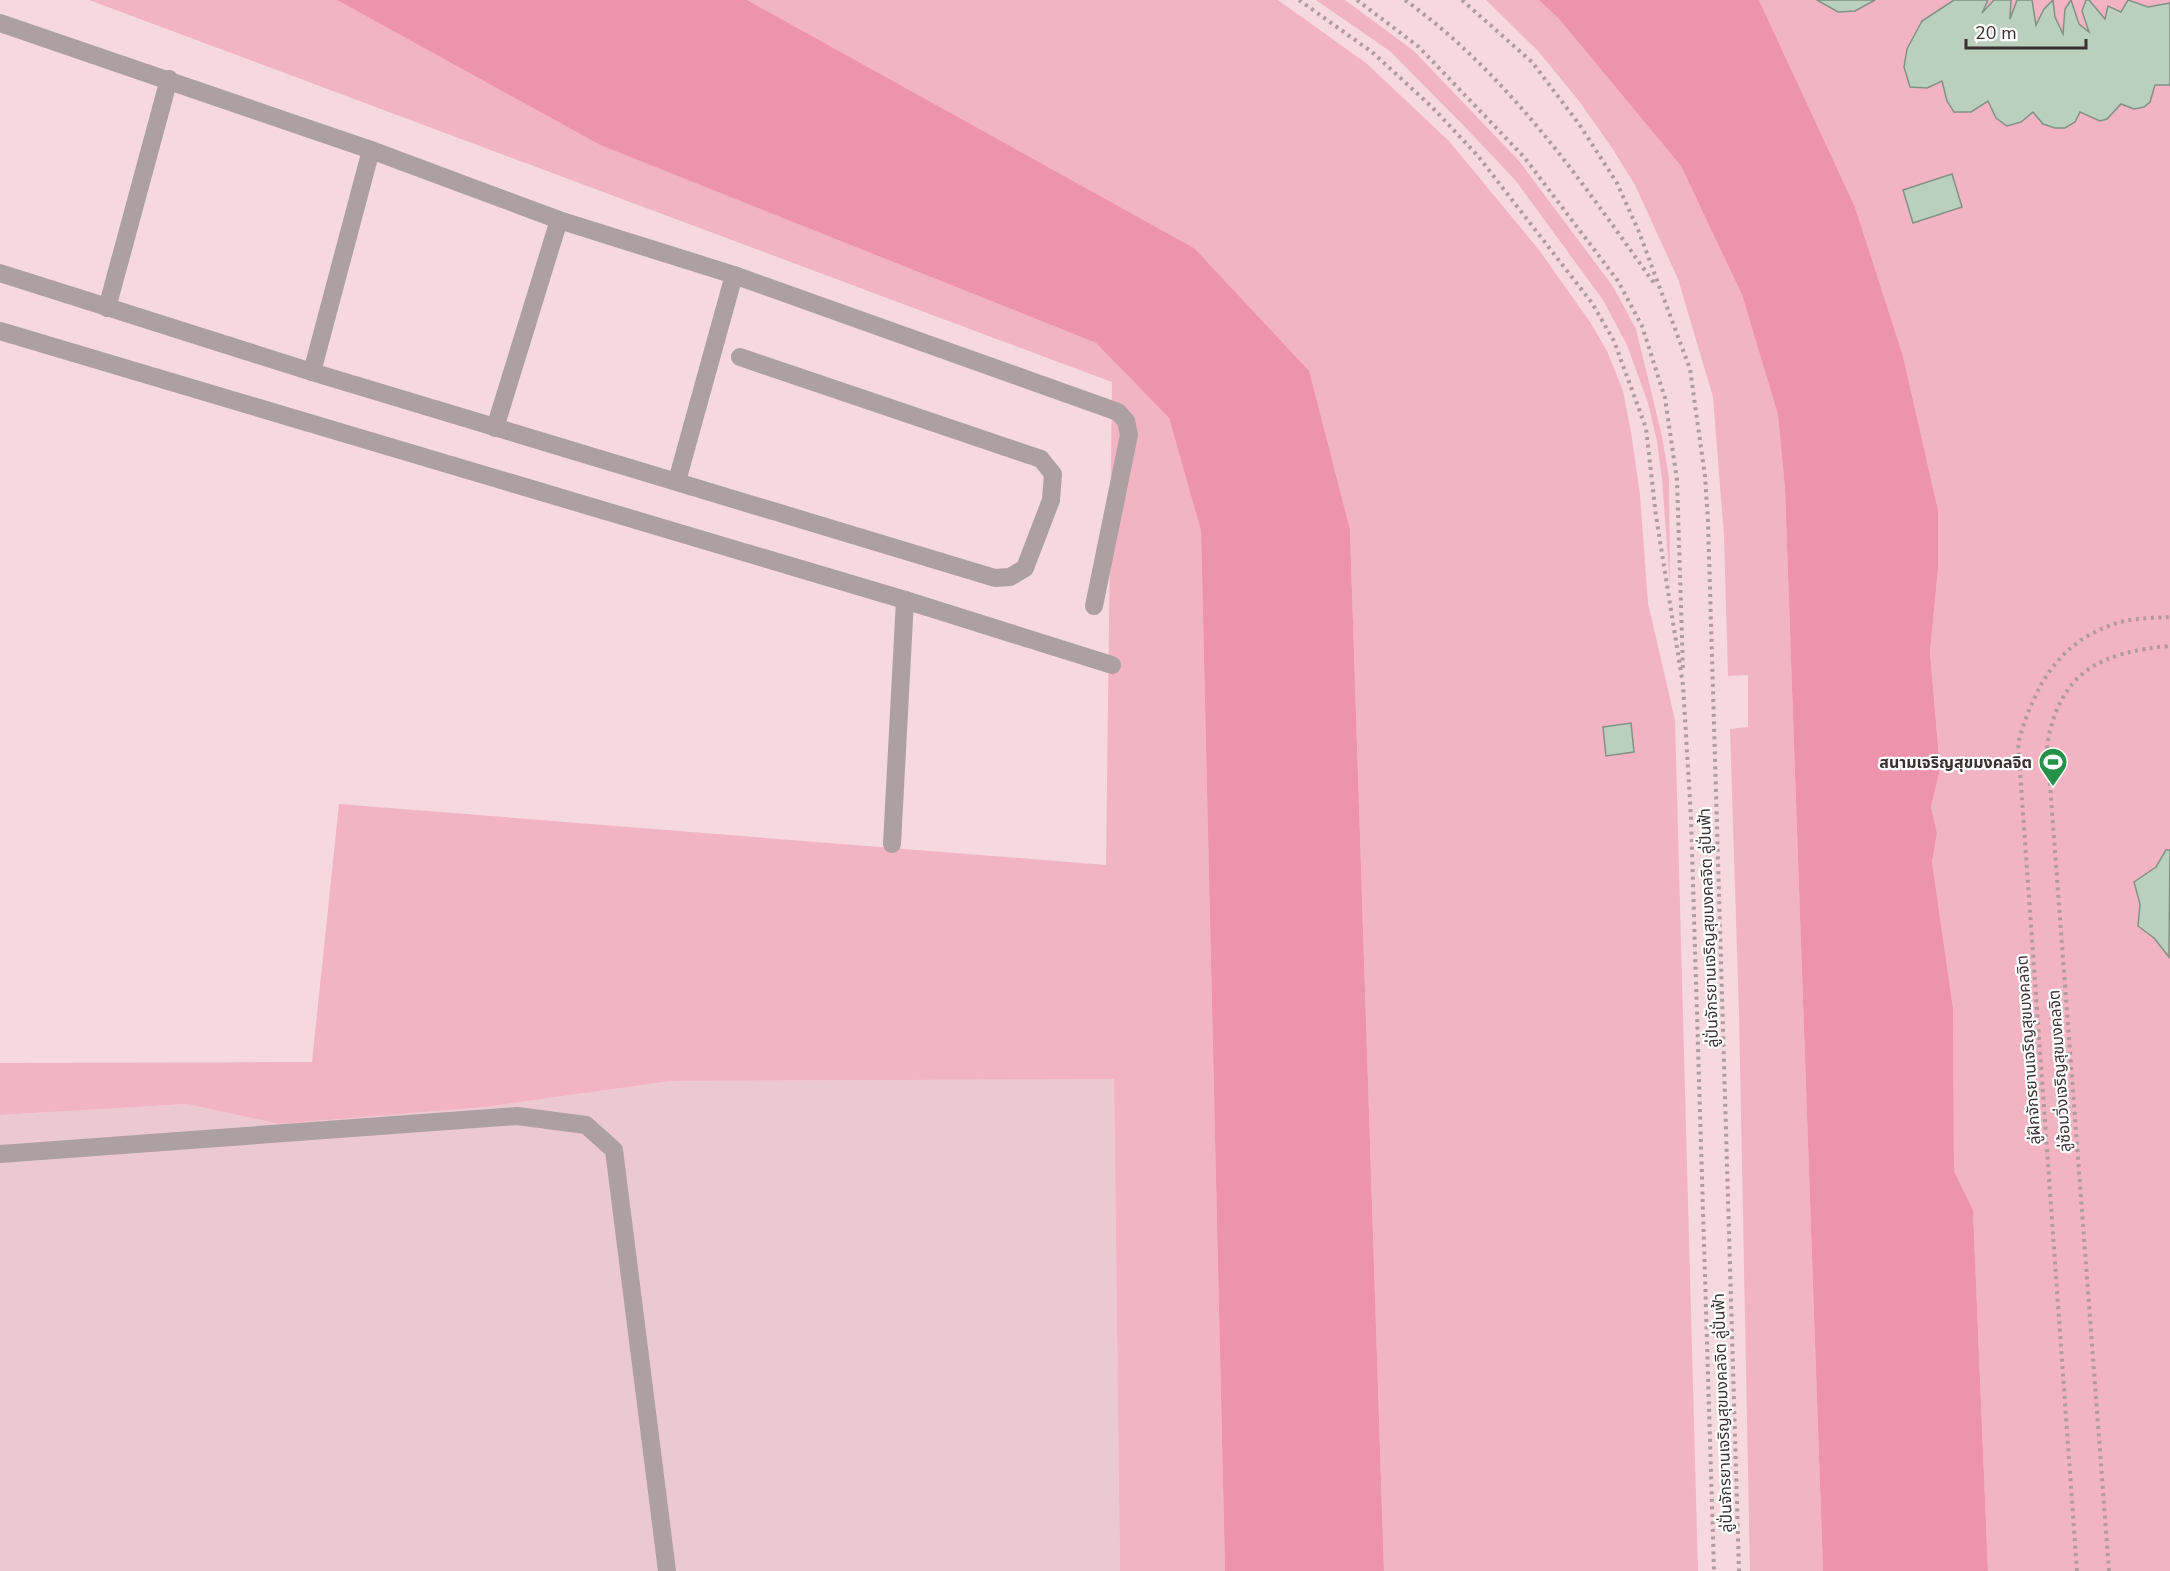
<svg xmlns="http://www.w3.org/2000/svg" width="2170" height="1571" font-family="'Nunito Sans','Noto Sans Thai',sans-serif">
<rect width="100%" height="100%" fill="#f5d9df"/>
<!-- built -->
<path fill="#ecc9d0" d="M1114,1079l6,492h-1120v-456l187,-11 92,20 206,-17 186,-26z"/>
<!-- green -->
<g fill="#f2b3c2" fill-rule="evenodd">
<path d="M89,0h248l263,145 496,198 73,75 32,113 24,1040h-105l-6,-492 -443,2 -186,26 -206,17 -92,-20 -187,11v-52l312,-1 27,-258 767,61 6,-483z"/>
<path d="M747,0h531l88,63 83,78 90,109 51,72 17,29 16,40 8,41 9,63 8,108 27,117 23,851h-314l-34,-1041 -156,-282zM1631,723l3,29 -28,3 -3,-28z"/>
<path d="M1316,0h29l69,51 105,110 93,124 24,44 26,107 7,42 1,106 -8,-104 -5,-39 -9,-38 -21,-58 -24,-45 -87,-119 -50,-53 -75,-76z"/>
<path d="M1486,0h53l20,19 122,147 61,129 36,120 7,74 38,1082h-73l-11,-558 -9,-284 18,-2v-52l-20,1 -4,-140 -11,-139 -35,-118 -43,-94 -23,-37 -33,-47 -41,-50z"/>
<path d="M1759,0h411v1571h-182l-15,-361 -19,-39 -1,-163 -21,-146 5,-29 -6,-26 9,-38 -10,-117 8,-83v-59l-35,-154 -48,-149z"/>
</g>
<!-- water -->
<g fill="#ed94ac">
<path d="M337,0h410l447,248 115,123 41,159 34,1041h-159l-24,-1040 -32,-113 -73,-75 -496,-198z"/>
<path d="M1539,0h220l96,207 48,149 35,154v59l-8,83 10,117 -9,38 6,26 -5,29 21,146 1,163 19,39 15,361h-165l-38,-1082 -7,-74 -36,-120 -61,-129 -122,-147z"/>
</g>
<!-- building -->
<g fill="#bbcfbe" stroke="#809383" stroke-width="1.5">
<path d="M1817,0h58l-20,11 -17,1z"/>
<path d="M1954,0h34l-6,13 12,-13h17l-1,19 7,-19h15l4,25 8,-16 9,-9 2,17 8,17 2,-25 6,-9 8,24 10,8 -7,-21 4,-11h3l16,19 3,-13 13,6 7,-12 20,7 22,-4v82h-15l-5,17 -6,5 -10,2 -13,-5 -14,15 -7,2 -20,-9 -5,10 -10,6h-10l-12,-4 -10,-12 -12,10 -14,4 -11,-8 -8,-17 -17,11h-17l-7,-11 -5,-20 -15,7 -17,-1 -6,-20 3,-18 15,-28z"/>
<path d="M1952,174l10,33 -49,16 -10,-33z"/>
<path d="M1631,723l3,29 -28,4 -3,-29z"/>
<path d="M2166,850h4l-1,107 -15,-19 -16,-12 2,-22 -6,-22 22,-15z"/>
</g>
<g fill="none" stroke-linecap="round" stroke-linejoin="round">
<!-- path -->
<g stroke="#b09b9f" stroke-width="4" stroke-dasharray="3 4.5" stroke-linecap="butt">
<path d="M1299,0l73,52 60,55 46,49 114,147 22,38 32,87 10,88 27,169 8,133 23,753"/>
<path d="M1357,0l62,47 105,110 94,124 24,45 23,72 12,82 6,190"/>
<path d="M1405,0c105,76 177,182 251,286"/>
<path d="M1462,0l70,62 47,62 38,59 22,49 51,137 15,107 3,45 31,1050"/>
<path d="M2077,1571l-59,-828c17,-59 42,-105 106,-122 14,-3 31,-3 46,-4"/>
<path d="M2109,1571l-62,-826c13,-74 54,-93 123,-99"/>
</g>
<!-- lane -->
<g stroke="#aca0a2" stroke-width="18">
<path d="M0,23l371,127 188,70 175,55 384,137 8,9 3,14 -35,171"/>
<path d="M0,273l312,99 683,206 15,-1 15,-9 26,-68 2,-26 -12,-15 -301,-102"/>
<path d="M107,308l62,-229"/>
<path d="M0,331l905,269 207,65"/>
<path d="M312,372l59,-222"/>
<path d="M495,428l64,-208"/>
<path d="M677,481l57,-206"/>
<path d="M892,844l13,-244"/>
<path d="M0,1154l517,-38 69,9 28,25 53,421"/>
</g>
</g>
<!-- icons -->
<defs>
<g id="stadium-pin" transform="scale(1.5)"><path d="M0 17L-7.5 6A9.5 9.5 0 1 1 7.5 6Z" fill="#269149" stroke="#fff"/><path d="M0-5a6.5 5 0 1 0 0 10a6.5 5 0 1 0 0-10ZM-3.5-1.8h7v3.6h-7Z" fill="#fff"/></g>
</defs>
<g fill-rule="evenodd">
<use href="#stadium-pin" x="2053" y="762"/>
</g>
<g text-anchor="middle" stroke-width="4.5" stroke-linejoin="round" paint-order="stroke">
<!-- poi labels -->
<g font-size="16" font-weight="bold" fill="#3a3032" stroke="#fff" text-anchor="end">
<text x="2032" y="768">สนามเจริญสุขมงคลจิต</text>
</g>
<!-- street labels -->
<g font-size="16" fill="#3a3032" stroke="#fff">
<text transform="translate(1708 928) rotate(-92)" y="6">ลู่ปั่นจักรยานเจริญสุขมงคลจิต ลู่ปั่นฟ้า</text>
<text transform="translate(2028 1050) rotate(-94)" y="6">ลู่ฝึกจักรยานเจริญสุขมงคลจิต</text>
<text transform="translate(2059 1071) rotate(-94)" y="6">ลู่ซ้อมวิ่งเจริญสุขมงคลจิต</text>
<text transform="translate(1722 1413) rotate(-92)" y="6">ลู่ปั่นจักรยานเจริญสุขมงคลจิต ลู่ปั่นฟ้า</text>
</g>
</g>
<!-- scale -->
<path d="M1966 39v9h120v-9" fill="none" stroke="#3a3032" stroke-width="3"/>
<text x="1975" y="39" font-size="18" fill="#3a3032" stroke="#ffffff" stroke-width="4.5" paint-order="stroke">20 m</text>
</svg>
